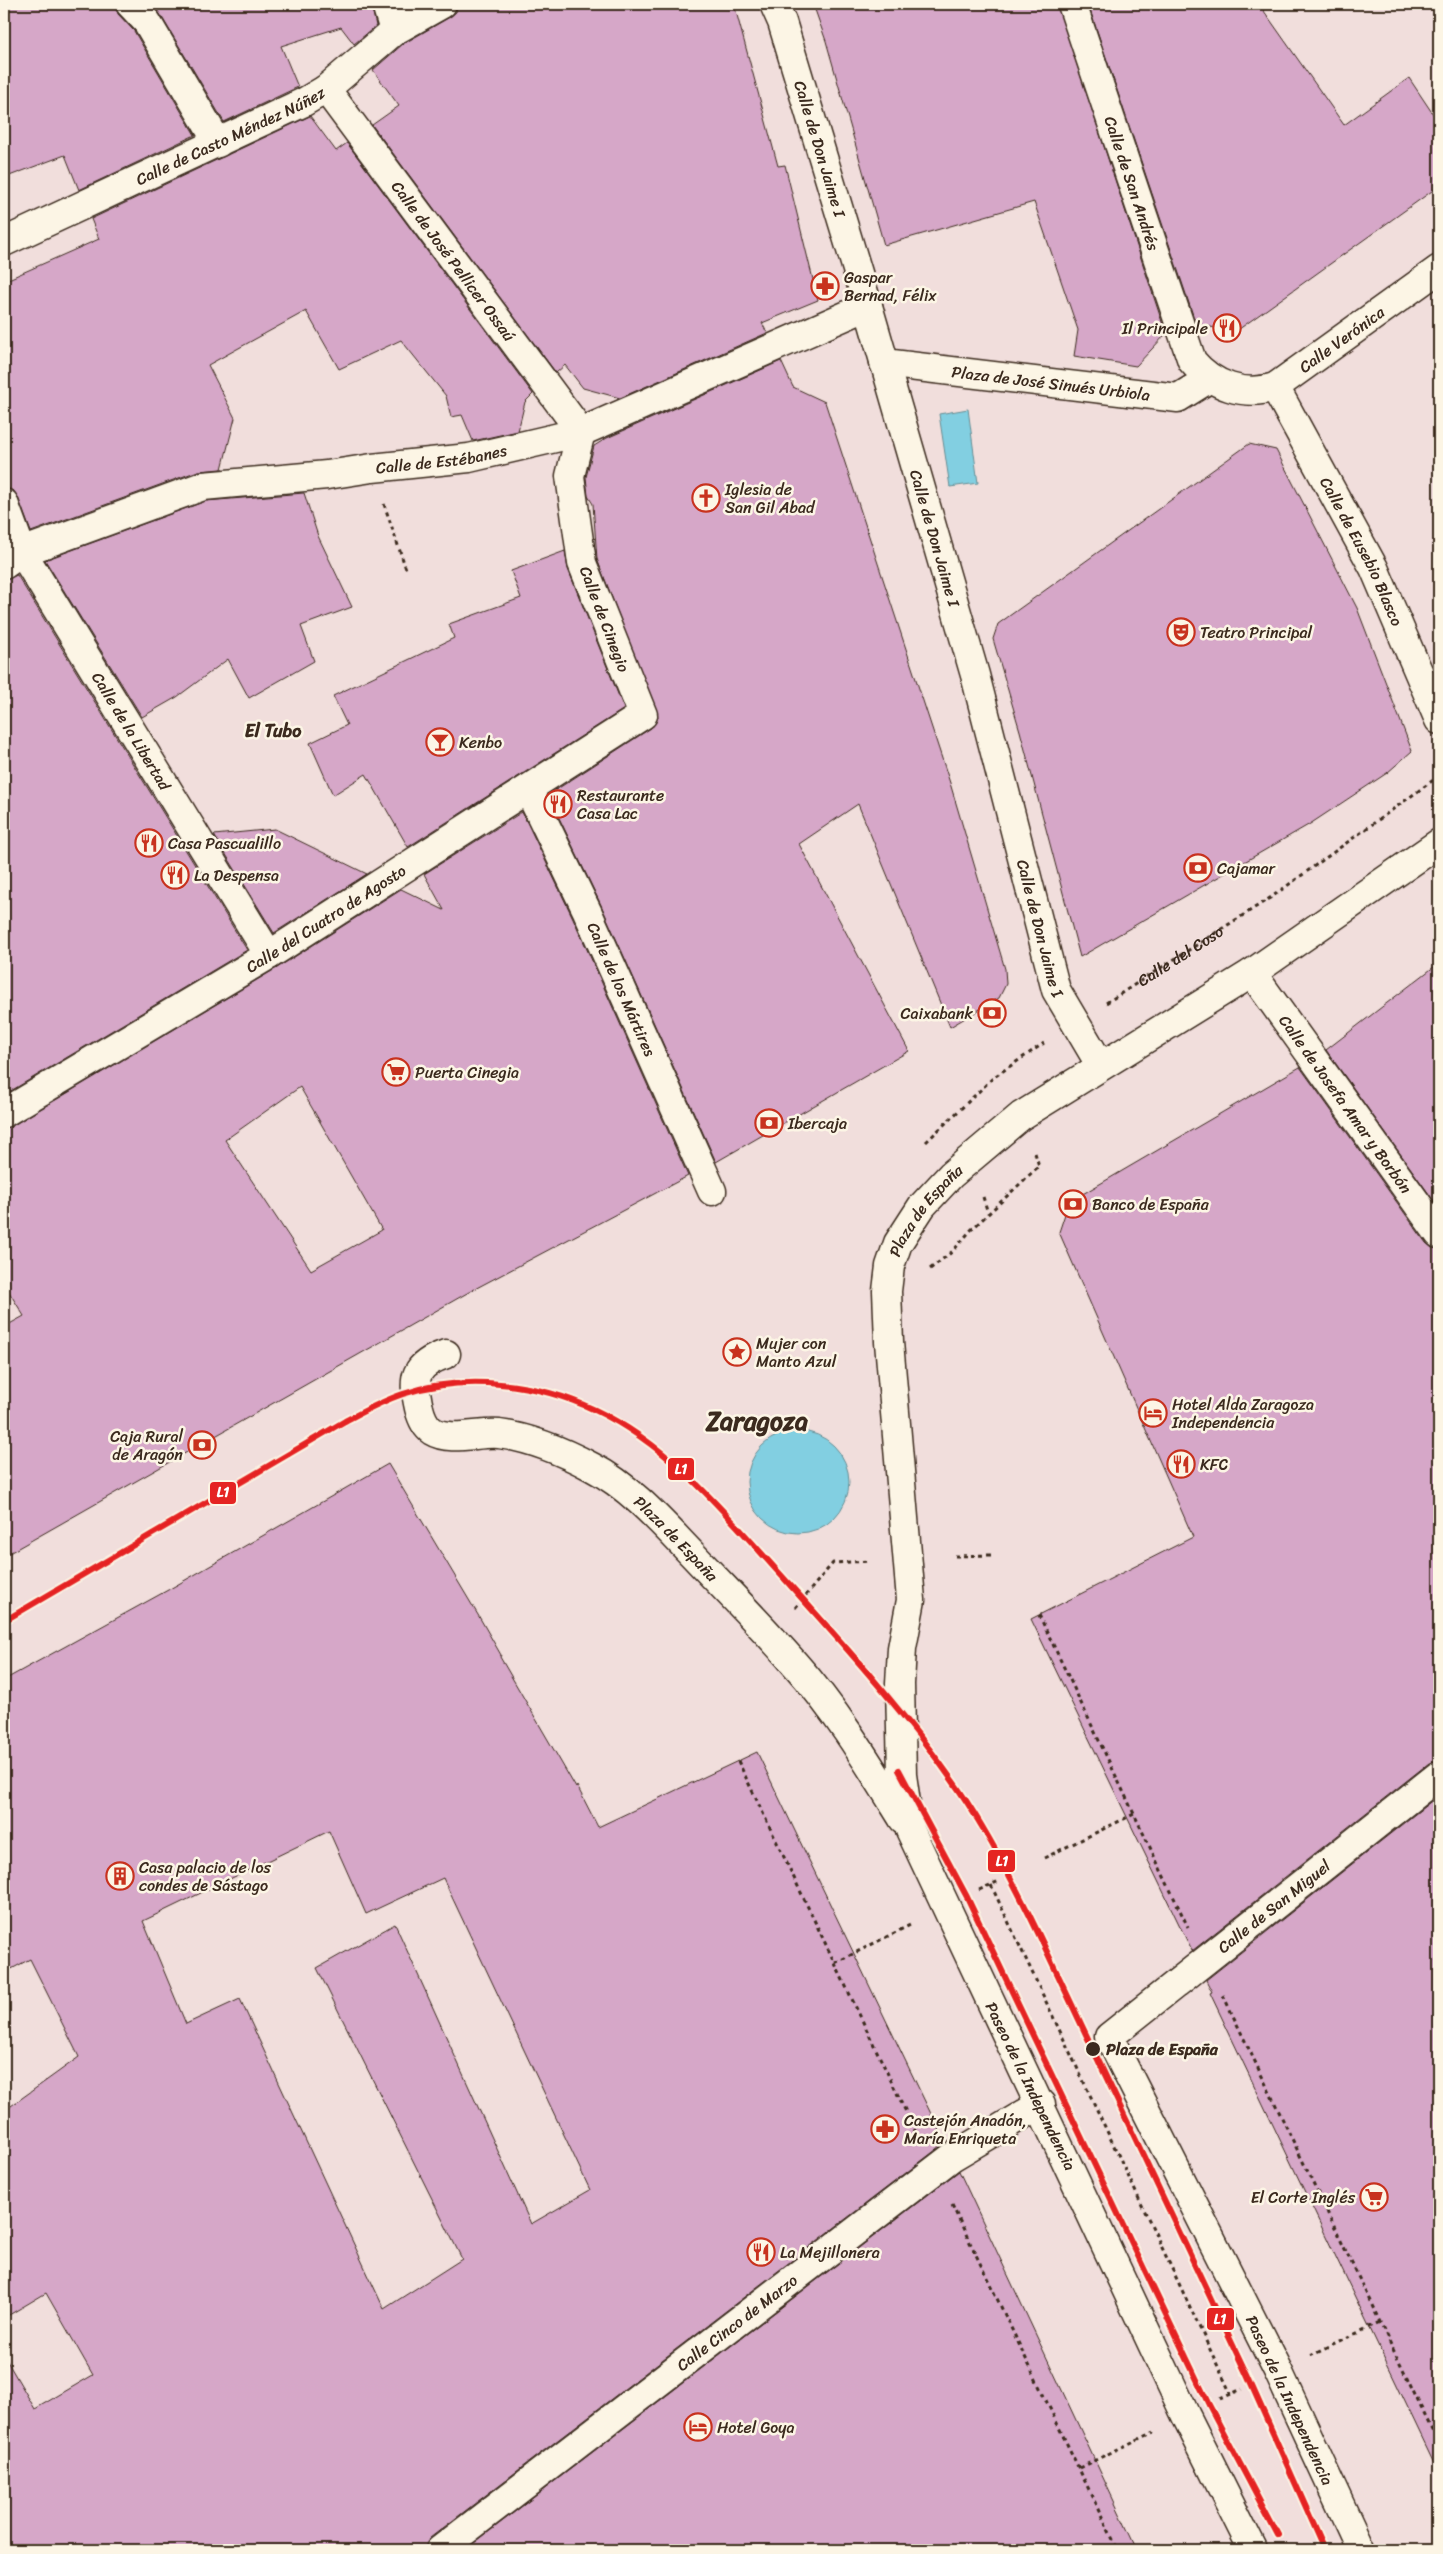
<svg xmlns="http://www.w3.org/2000/svg" width="1443" height="2554" font-family="Sriracha,sans-serif">
<rect width="100%" height="100%" fill="#f1dedc"/>
<filter id="ink" filterUnits="userSpaceOnUse"><feTurbulence type="fractalNoise" baseFrequency=".02" numOctaves="2"/><feDisplacementMap in="SourceGraphic" scale="10" xChannelSelector="R" yChannelSelector="G"/><feConvolveMatrix kernelMatrix="1 2 1 2 8 2 1 2 1" color-interpolation-filters="sRGB"/></filter>
<g filter="url(#ink)">
<!-- water -->
<g fill="#82cfe1" stroke="#668d93">
<path d="M968,409l10,74 -28,4 -11,-73z"/>
<circle cx="798" cy="1482" r="51"/>
</g>
<!-- building -->
<g fill="#d6a7c8" stroke="#3b2a1e" fill-rule="evenodd">
<path d="M4,4h111l3,10 16,17 61,104 -116,55 -14,-35 -61,23z"/>
<path d="M151,4h220l5,22 -22,18 -13,-17 -60,19 17,41 -74,35 -64,-108z"/>
<path d="M458,4h276l44,162 7,-1 33,135 -56,23 5,10 -147,65 -37,-10 -18,-23 -9,8 -184,-248 27,-19 -26,-36 30,-26 47,-27 6,-5z"/>
<path d="M813,4h244l109,330 -30,32 -62,-10 4,-26 -44,-128 -150,43 -58,-204z"/>
<path d="M1088,4h171l85,121 65,-47 30,45v63l-204,146 -39,-8z"/>
<path d="M310,116l26,35 11,-8 186,251 -8,8 -7,29 -45,10 -11,-26 -11,2 -5,-21 -45,-56 -62,29 -33,-58 -98,54 27,53 -13,51 -24,2 -167,61 -13,-35 -4,-6 -10,-3v-207l95,-42 -8,-20z"/>
<path d="M781,361l12,26 32,15 125,381 55,186 1,15 -7,14 -49,29 -92,-223 -59,40 110,207 -193,111 -115,-257 -53,-110 103,-67 7,-11 -61,-158 -4,-55 -5,-8 -2,-19 8,-31 13,-8z"/>
<path d="M1249,444l27,6 81,158 55,143 -25,22 -77,51 -230,133 -60,-226 -27,-92 5,-15z"/>
<path d="M304,493l14,43 34,71 -51,19 13,35 -65,37 -21,-39 -51,38 -35,20 -97,-157 161,-59z"/>
<path d="M565,551l3,18 56,140 -216,138 -42,-73 -33,21 -23,-52 37,-18 -14,-29 121,-58 -5,-14 72,-26 -10,-27z"/>
<path d="M17,575l230,375 -243,145v-515z"/>
<path d="M522,812l51,106 115,258 -219,116 -465,264v-229l20,-11 -20,-32v-155l8,-3 265,-158 124,-79 43,21 -20,-36zM300,1087l82,143 -71,40 -86,-130z"/>
<path d="M275,829l92,45 -93,59 -60,-98z"/>
<path d="M1439,963v245l-113,-158z"/>
<path d="M1300,1067l126,176 6,5 7,1v511l-10,3 -237,188 -161,-332 162,-82 -134,-305 10,-30z"/>
<path d="M388,1464l93,156 20,35 -1,2 76,131 1,-2 21,41 159,-75 188,391 -515,395 -5,12h-421v-194l31,53 58,-34 -47,-82 -42,25v-207l75,-54 -49,-98 -26,14v-293l164,-90zM329,1831l37,83 77,-36 147,312 -59,34 -136,-300 -78,44 145,291 -78,50 -144,-310 -54,25 -43,-103z"/>
<path d="M1439,1795v678l-229,-480 2,-1 -6,-12z"/>
<path d="M959,2171l178,379h-672z"/>
</g>
<g fill="none" stroke-linecap="round" stroke-linejoin="round">
<!-- minor casing -->
<g stroke="#3b2a1e" stroke-width="31">
<g id="minor">
<path d="M130,4l17,18 71,121"/>
<path d="M386,4l8,27"/>
<path id="s2" d="M774,4l8,18 86,284 107,369 81,315 45,76"/>
<path id="s3" d="M1072,4l120,357c21,25 52,36 83,26l164,-118"/>
<path id="s4" d="M326,89l255,343"/>
<path id="s5" d="M4,242l300,-140 22,-13 68,-58 48,-27"/>
<path id="s6" d="M884,363l294,35 32,-20"/>
<path id="s7" d="M1275,387l99,181 65,152"/>
<path id="s8" d="M4,503l18,49 247,403"/>
<path id="s9" d="M4,565l18,-13 181,-66 124,-11 45,-7 97,-10 112,-26 287,-126"/>
<path id="s10" d="M528,789l59,122 125,280"/>
<path id="s11" d="M1252,973l187,261"/>
<path id="s12" d="M4,1113l265,-158 374,-240 -61,-152 -12,-87 11,-44"/>
<path id="s13" d="M446,1354c-32,11 -34,23 -27,54 2,8 6,18 13,23 18,11 47,1 67,3 31,4 65,18 93,33 40,21 71,57 102,89 34,36 69,71 101,108 42,47 75,102 108,155"/>
<path id="s14" d="M440,2550l512,-393 89,-53"/>
<path id="s15" d="M1253,2550l-67,-134 -276,-586 -8,-55 -2,-91 2,-36 9,-48 -22,-258 -2,-51 3,-25 8,-23 24,-37 29,-31 70,-59 231,-143 187,-130"/>
<path id="s16" d="M1361,2550l-83,-179 -169,-334 330,-262"/>
</g>
</g>
<!-- path -->
<g stroke="#3b2a1e" stroke-width="3" stroke-dasharray="4 4" stroke-linecap="butt">
<path d="M384,504l22,65"/>
<path id="s1" d="M1106,1003l167,-107 166,-120"/>
<path d="M926,1142l68,-65 50,-34"/>
<path d="M983,1197l5,16"/>
<path d="M930,1269l23,-18 18,-21 68,-64 -4,-13"/>
<path d="M955,1556l36,-1"/>
<path d="M795,1608l38,-45 37,-2"/>
<path d="M1039,1615l149,312"/>
<path d="M738,1761l180,376"/>
<path d="M1044,1858l90,-44"/>
<path d="M991,1885l240,509"/>
<path d="M979,1890l20,-9"/>
<path d="M835,1963l77,-39"/>
<path d="M1223,1995l216,450"/>
<path d="M952,2205l166,345"/>
<path d="M1311,2355l69,-33"/>
<path d="M1220,2399l22,-10"/>
<path d="M1079,2468l74,-36"/>
</g>
<!-- minor -->
<use href="#minor" stroke="#fcf5e5" stroke-width="28"/>
<!-- tram-1 casing -->
<g stroke="#fcf5e5" stroke-width="10">
<g id="tram-1">
<path d="M4,1621l341,-200c19,-10 37,-20 58,-27 61,-20 134,-12 192,16 76,36 130,103 186,165 62,69 125,138 178,215 35,52 63,108 89,164l199,421 78,175"/>
<path d="M899,1770l68,127 242,508 69,131"/>
</g>
</g>
<!-- tram-1 -->
<use href="#tram-1" stroke="#e52422" stroke-width="6"/>
</g>
</g>
<!-- icons -->
<defs>
<g id="pharmacy-ring" transform="scale(1.4375)"><circle r="9.5" fill="#fcf5e5" stroke="#c8321e" stroke-width="1.5"/><path d="M-2-6h4v4h4v4h-4v4h-4v-4h-4v-4h4Z" fill="#c8321e"/></g>
<g id="restaurant-ring" transform="scale(1.4375)"><circle r="9.5" fill="#fcf5e5" stroke="#c8321e" stroke-width="1.5"/><path d="M-5-6h1v4h1v-4h1v4h1v-4h1v5L-1.5 .5V6h-2V.5L-5-1ZM5-6V6H3V1.5H1.5Q1.5-4 5-6Z" fill="#c8321e"/></g>
<g id="church-ring" transform="scale(1.4375)"><circle r="9.5" fill="#fcf5e5" stroke="#c8321e" stroke-width="1.5"/><path d="M-1.2-6h2.4v3.5h3.3v2.4h-3.3V6h-2.4V-.1h-3.3v-2.4h3.3Z" fill="#c8321e"/></g>
<g id="theatre-ring" transform="scale(1.4375)"><circle r="9.5" fill="#fcf5e5" stroke="#c8321e" stroke-width="1.5"/><path d="M-5-5.5Q0-4 5-5.5V0Q5 5 0 6Q-5 5-5 0ZM-3.3-2.5H-1v1.5H-3.3ZM1-2.5H3.3v1.5H1ZM-2.8 1Q0 5.5 2.8 1Z" fill="#c8321e"/></g>
<g id="bar-ring" transform="scale(1.4375)"><circle r="9.5" fill="#fcf5e5" stroke="#c8321e" stroke-width="1.5"/><path d="M-6-5H6L.8 .8V4.5H3.5V6h-7V4.5H-.8V.8Z" fill="#c8321e"/></g>
<g id="bank-ring" transform="scale(1.4375)"><circle r="9.5" fill="#fcf5e5" stroke="#c8321e" stroke-width="1.5"/><path d="M-6-4H6V4H-6ZM0-2.3a2.3 2.3 0 1 0 0 4.6a2.3 2.3 0 1 0 0-4.6Z" fill="#c8321e"/></g>
<g id="supermarket-ring" transform="scale(1.4375)"><circle r="9.5" fill="#fcf5e5" stroke="#c8321e" stroke-width="1.5"/><path d="M-6-5.5h2.5l.6 2H6L4.5 2H-2.5L-4.4-4H-6ZM-1.5 3.2a1.3 1.3 0 1 0 .1 0ZM3 3.2a1.3 1.3 0 1 0 .1 0Z" fill="#c8321e"/></g>
<g id="sight-ring" transform="scale(1.4375)"><circle r="9.5" fill="#fcf5e5" stroke="#c8321e" stroke-width="1.5"/><path d="M0-6L1.8-2.2L6-1.7L2.9 1.2L3.7 5.4L0 3.3L-3.7 5.4L-2.9 1.2L-6-1.7L-1.8-2.2Z" fill="#c8321e"/></g>
<g id="hotel-ring" transform="scale(1.4375)"><circle r="9.5" fill="#fcf5e5" stroke="#c8321e" stroke-width="1.5"/><path d="M-6-4.5h1.5V1H6V5H4.5V3h-9V5H-6ZM-4 0a1.8 1.8 0 1 1 3.6 0ZM.5 0V-2.5h3Q6-2.5 6 0Z" fill="#c8321e"/></g>
<g id="building-ring" transform="scale(1.4375)"><circle r="9.5" fill="#fcf5e5" stroke="#c8321e" stroke-width="1.5"/><path d="M-4-6H4V6H1V3H-1V6H-4ZM-2.5-4.3h1.7v1.8h-1.7ZM.8-4.3h1.7v1.8H.8ZM-2.5-1h1.7V.8h-1.7ZM.8-1h1.7V.8H.8Z" fill="#c8321e"/></g>
</defs>
<g fill-rule="evenodd">
<use href="#pharmacy-ring" x="825" y="286"/>
<use href="#restaurant-ring" x="1227" y="328"/>
<use href="#church-ring" x="706" y="498"/>
<use href="#theatre-ring" x="1181" y="632"/>
<use href="#bar-ring" x="440" y="742"/>
<use href="#restaurant-ring" x="558" y="804"/>
<use href="#restaurant-ring" x="149" y="843"/>
<use href="#bank-ring" x="1198" y="868"/>
<use href="#restaurant-ring" x="175" y="875"/>
<use href="#bank-ring" x="992" y="1013"/>
<use href="#supermarket-ring" x="396" y="1072"/>
<use href="#bank-ring" x="769" y="1123"/>
<use href="#bank-ring" x="1073" y="1204"/>
<use href="#sight-ring" x="737" y="1352"/>
<use href="#hotel-ring" x="1153" y="1413"/>
<use href="#bank-ring" x="202" y="1445"/>
<use href="#restaurant-ring" x="1181" y="1464"/>
<use href="#building-ring" x="120" y="1876"/>
<use href="#pharmacy-ring" x="885" y="2129"/>
<use href="#supermarket-ring" x="1374" y="2197"/>
<use href="#restaurant-ring" x="761" y="2252"/>
<use href="#hotel-ring" x="698" y="2427"/>
</g>
<!-- markers -->
<circle fill="#3b2a1e" stroke="#fcf5e5" stroke-width="2" cx="1093" cy="2049" r="8"/>
<g text-anchor="middle" stroke-width="5" stroke-linejoin="round" paint-order="stroke">
<!-- street labels -->
<g font-size="16" fill="#3b2a1e" stroke="#fcf5e5">
<text dy="6" stroke="none"><textPath href="#s5" startOffset="250">Calle de Casto Méndez Núñez</textPath></text>
<text dy="6" stroke="none"><textPath href="#s2" startOffset="152">Calle de Don Jaime I</textPath></text>
<text dy="6" stroke="none"><textPath href="#s3" startOffset="189">Calle de San Andrés</textPath></text>
<text dy="6" stroke="none"><textPath href="#s4" startOffset="214">Calle de José Pellicer Ossaú</textPath></text>
<text dy="6" stroke="none"><textPath href="#s3" startOffset="551">Calle Verónica</textPath></text>
<text dy="6" stroke="none"><textPath href="#s6" startOffset="168">Plaza de José Sinués Urbiola</textPath></text>
<text dy="6" stroke="none"><textPath href="#s9" startOffset="455">Calle de Estébanes</textPath></text>
<text dy="6" stroke="none"><textPath href="#s2" startOffset="558">Calle de Don Jaime I</textPath></text>
<text dy="6" stroke="none"><textPath href="#s7" startOffset="186">Calle de Eusebio Blasco</textPath></text>
<text transform="translate(605 619) rotate(69)" y="6">Calle de Cinegio</text>
<text dy="6" stroke="none"><textPath href="#s8" startOffset="262">Calle de la Libertad</textPath></text>
<text dy="6" stroke="none"><textPath href="#s12" startOffset="376">Calle del Cuatro de Agosto</textPath></text>
<text dy="6" stroke="none"><textPath href="#s2" startOffset="962">Calle de Don Jaime I</textPath></text>
<text dy="6" stroke="none"><textPath href="#s1" startOffset="88">Calle del Coso</textPath></text>
<text dy="6" stroke="none"><textPath href="#s10" startOffset="221">Calle de los Mártires</textPath></text>
<text dy="6" stroke="none"><textPath href="#s11" startOffset="161">Calle de Josefa Amar y Borbón</textPath></text>
<text dy="6" stroke="none"><textPath href="#s15" startOffset="1431">Plaza de España</textPath></text>
<text dy="6" stroke="none"><textPath href="#s13" startOffset="375">Plaza de España</textPath></text>
<text dy="6" stroke="none"><textPath href="#s16" startOffset="782">Calle de San Miguel</textPath></text>
<text transform="translate(1031 2086) rotate(64)" y="6">Paseo de la Independencia</text>
<text dy="6" stroke="none"><textPath href="#s14" startOffset="374">Calle Cinco de Marzo</textPath></text>
<text transform="translate(1290 2400) rotate(65)" y="6">Paseo de la Independencia</text>
</g>
<!-- poi labels -->
<g font-size="16" fill="#3b2a1e" stroke="#fcf5e5" text-anchor="start">
<text x="844" y="283">Gaspar<tspan x="844" dy="18">Bernad, Félix</tspan></text>
<text x="1208" y="334" text-anchor="end">Il Principale</text>
<text x="725" y="495">Iglesia de<tspan x="725" dy="18">San Gil Abad</tspan></text>
<text x="1200" y="638">Teatro Principal</text>
<text x="459" y="748">Kenbo</text>
<text x="577" y="801">Restaurante<tspan x="577" dy="18">Casa Lac</tspan></text>
<text x="168" y="849">Casa Pascualillo</text>
<text x="1217" y="874">Cajamar</text>
<text x="194" y="881">La Despensa</text>
<text x="973" y="1019" text-anchor="end">Caixabank</text>
<text x="415" y="1078">Puerta Cinegia</text>
<text x="788" y="1129">Ibercaja</text>
<text x="1092" y="1210">Banco de España</text>
<text x="756" y="1349">Mujer con<tspan x="756" dy="18">Manto Azul</tspan></text>
<text x="1172" y="1410">Hotel Alda Zaragoza<tspan x="1172" dy="18">Independencia</tspan></text>
<text x="183" y="1442" text-anchor="end">Caja Rural<tspan x="183" dy="18">de Aragón</tspan></text>
<text x="1200" y="1470">KFC</text>
<text x="139" y="1873">Casa palacio de los<tspan x="139" dy="18">condes de Sástago</tspan></text>
<text x="904" y="2126">Castejón Anadón,<tspan x="904" dy="18">María Enriqueta</tspan></text>
<text x="1355" y="2203" text-anchor="end">El Corte Inglés</text>
<text x="780" y="2258">La Mejillonera</text>
<text x="717" y="2433">Hotel Goya</text>
</g>
<!-- stop labels -->
<g font-size="16" font-weight="bold" fill="#3b2a1e" stroke="#fcf5e5" text-anchor="start">
<text x="1106" y="2055">Plaza de España</text>
</g>
<!-- neighbourhood labels -->
<g font-size="18" font-weight="bold" fill="#3b2a1e" stroke="#fcf5e5">
<text x="273" y="737">El Tubo</text>
</g>
<!-- town labels -->
<g font-size="26" font-weight="bold" fill="#3b2a1e" stroke="#fcf5e5">
<text x="757" y="1430">Zaragoza</text>
</g>
</g>
<g stroke="#fcf5e5" stroke-width="2">
<rect x="667" y="1457" width="28" height="24" rx="5" fill="#e52422"/>
<rect x="209" y="1481" width="28" height="24" rx="5" fill="#e52422"/>
<rect x="987" y="1849" width="29" height="24" rx="5" fill="#e52422"/>
<rect x="1206" y="2307" width="29" height="24" rx="5" fill="#e52422"/>
</g>
<g font-size="14" text-anchor="middle" font-weight="bold" fill="#fff">
<text x="681" y="1474">L1</text>
<text x="223" y="1497">L1</text>
<text x="1002" y="1866">L1</text>
<text x="1220" y="2324">L1</text>
</g>
<!-- margin -->
<rect width="1443" height="2554" fill="none" stroke="#fcf5e5" stroke-width="20"/>
<rect x="10" y="10" width="1423" height="2534" fill="none" stroke="#3b2a1e" stroke-width="2" filter="url(#ink)"/>
</svg>
